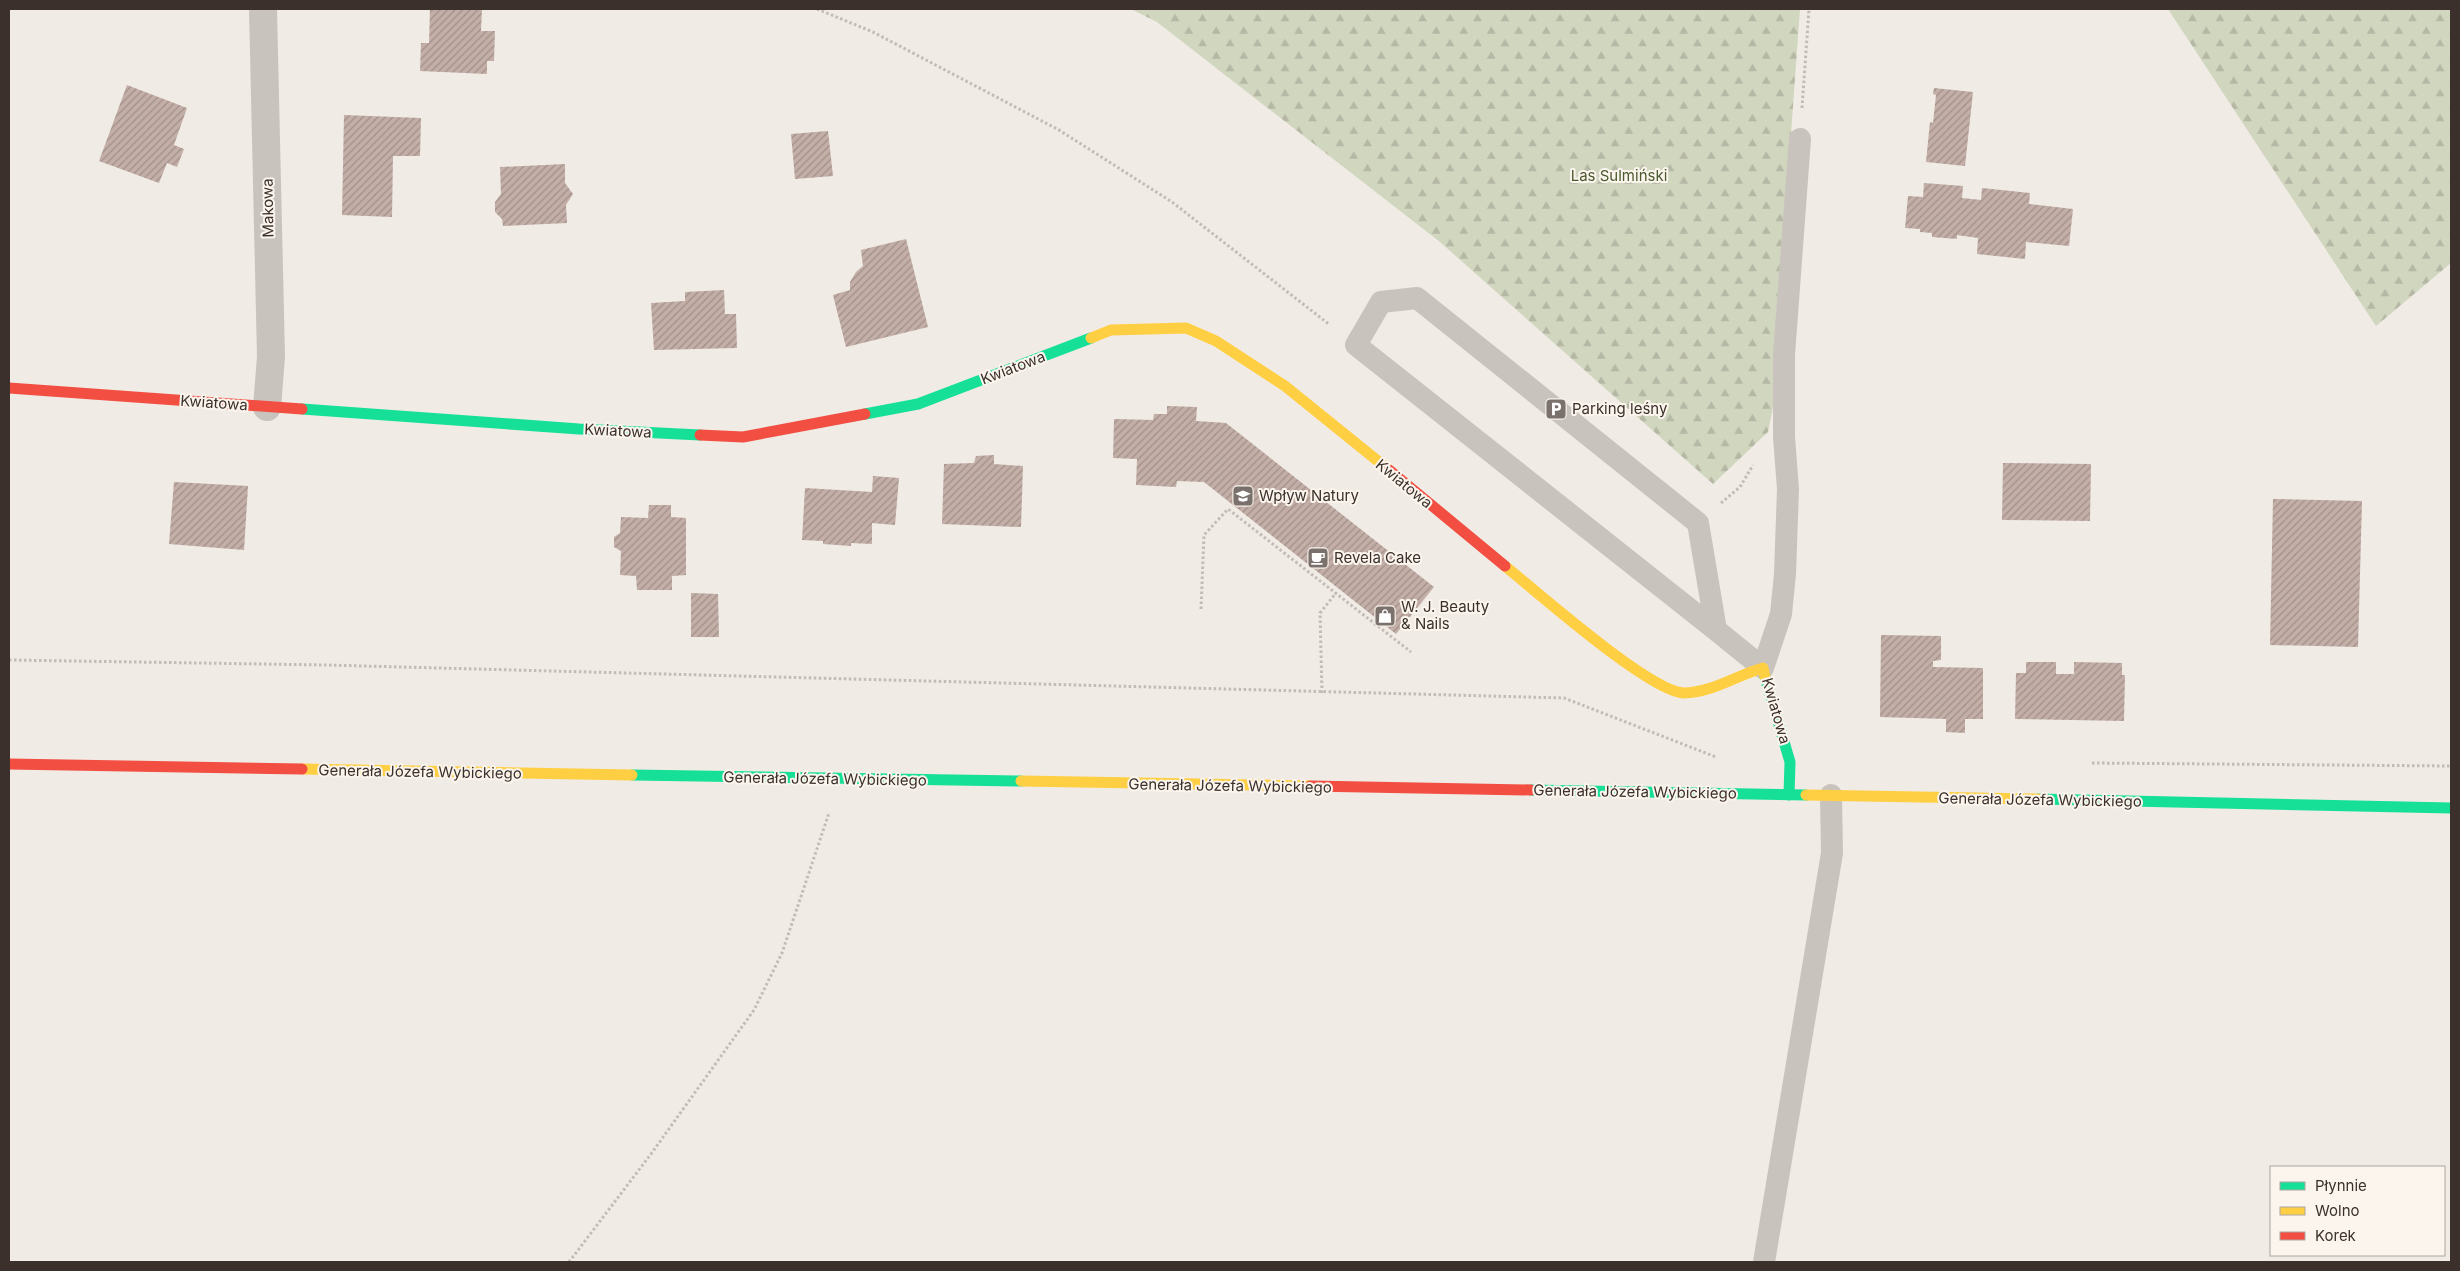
<svg xmlns="http://www.w3.org/2000/svg" width="2460" height="1271" font-family="Inter,sans-serif">
<defs>
<pattern id="forest-firs" width="22" height="20" patternUnits="userSpaceOnUse" patternTransform="scale(1.25)"><rect width="22" height="20" fill="#d1d6bf"/><path d="M5 1l3.5 6h-7zM16 11l3.5 6h-7z" fill="#b4b8a4"/></pattern>
<pattern id="building-hatch" width="6" height="6" patternUnits="userSpaceOnUse" patternTransform="scale(1.25)"><rect width="6" height="6" fill="#c3afa7"/><path d="M-1 1l2-2M0 6l6-6M5 7l2-2" fill="none" stroke="#a08f88"/></pattern>
</defs>
<rect width="100%" height="100%" fill="#f0ebe5"/>
<!-- forest -->
<g fill="url(#forest-firs)">
<path d="M1131,9h669l-22,305 -4,88 -6,30 -55,52 -273,-242 -283,-220z"/>
<path d="M2168,9h283v254l-75,63z"/>
</g>
<!-- building -->
<g fill="url(#building-hatch)">
<path d="M430,9h52l-1,22h14l-1,30h-7v13l-67,-3 1,-28h8z"/>
<path d="M127,85l60,23 -13,37 10,4 -7,18 -10,-4 -8,20 -60,-22z"/>
<path d="M1934,88l39,4 -8,74 -39,-4 4,-40 3,1 3,-28 -3,-1z"/>
<path d="M344,115l77,3 -1,38h-27l-1,61 -50,-2z"/>
<path d="M828,131l5,45 -38,3 -4,-45z"/>
<path d="M565,164v19l8,11 -7,11 1,18 -64,3 -1,-7 -7,-7v-10l6,-8 -1,-27z"/>
<path d="M1924,183l39,3 -1,12 19,2 1,-12 48,5 -1,11 44,5 -4,37 -43,-4 -1,17 -48,-5 1,-16 -21,-3v4l-25,-2v-4l-12,-1v-3l-15,-1 3,-32 15,1z"/>
<path d="M906,239l22,88 -82,20 -13,-52 17,-5v-8l6,-10 7,-6 -2,-16z"/>
<path d="M724,290l1,24h11l1,34 -83,2 -3,-47 34,-2v-9z"/>
<path d="M1167,406l30,1 -1,14 30,2 208,164 -38,47 -192,-152 -27,-1 -1,6 -40,-2 1,-26 -24,-1 1,-39 39,1 1,-6h13z"/>
<path d="M994,455v9l29,2 -2,61 -79,-3 2,-60 30,-1 2,-7z"/>
<path d="M2003,463l88,1 -1,57 -88,-1z"/>
<path d="M873,476l26,2 -4,47 -23,-2v21l-21,-1v3l-28,-2v-3l-21,-1 3,-52 67,4z"/>
<path d="M174,482l74,4 -4,64 -75,-6z"/>
<path d="M2273,499l89,2 -4,146 -88,-2z"/>
<path d="M649,505h22v12l15,1v57l-14,1v14h-35l-1,-14 -16,-1 1,-24 -7,-4v-10l6,-4 1,-16 27,1z"/>
<path d="M691,593l27,1 1,43h-28z"/>
<path d="M1881,635l60,1v24l-8,1v6l50,1v51h-18v14l-19,-1v-13l-66,-2z"/>
<path d="M2026,662h30v12h18v-12l48,1v12h3l-1,46 -109,-2 1,-46h10z"/>
</g>
<g fill="none" stroke-linecap="round" stroke-linejoin="round">
<!-- path -->
<g stroke="#c2bbb6" stroke-width="3" stroke-dasharray="2.5 2.5" stroke-linecap="butt">
<path d="M817,9l56,23 186,98 113,72 158,123"/>
<path d="M1802,108l7,-99"/>
<path d="M1721,503l19,-16 13,-22"/>
<path d="M1201,609l3,-74 24,-26 183,143"/>
<path d="M9,660l317,5 1238,33 152,59"/>
<path d="M1322,693l-2,-80 16,-20"/>
<path d="M2092,763l359,3"/>
<path d="M569,1262l82,-108 103,-144 28,-57 47,-140"/>
</g>
<!-- lane -->
<g stroke="#c9c3be" stroke-width="22">
<path d="M1716,630l-360,-285 25,-43 36,-4 281,225 18,107 47,38 18,-54 4,-40 3,-85 -4,-52v-82l16,-216"/>
<path d="M1764,1262l68,-409 -1,-58"/>
</g>
<!-- street -->
<path stroke="#c9c3be" stroke-width="28" d="M263,9l8,348 -4,50"/>
<!-- fast -->
<g stroke="#16e098" stroke-width="11">
<path d="M302,409l277,20 121,6"/>
<path d="M865,414l53,-10 173,-66"/>
<path d="M1765,677l25,85 -1,33"/>
<path d="M632,775l389,6"/>
<path d="M1531,790l275,5"/>
<path d="M2038,799l413,9"/>
</g>
<!-- slow -->
<g stroke="#ffcf43" stroke-width="11">
<path d="M1091,338l20,-8 75,-2 30,13 69,45 104,84"/>
<path d="M1505,566c32,26 145,126 179,127 27,0 53,-18 79,-25l2,9"/>
<path d="M302,769l330,6"/>
<path d="M1021,781l289,5"/>
<path d="M1806,795l232,4"/>
</g>
<!-- jam -->
<g stroke="#f24e42" stroke-width="11">
<path d="M9,388l293,21"/>
<path d="M700,435l43,2 122,-23"/>
<path d="M1389,470l116,96"/>
<path d="M9,764l293,5"/>
<path d="M1310,786l221,4"/>
</g>
</g>
<!-- icons -->
<defs>
<g id="parking-square" transform="scale(1.125)"><rect x="-9" y="-9" width="18" height="18" rx="4" fill="#7a716c" stroke="#fbf5ee"/><path d="M-3.5-5.5H1a3.5 3.5 0 0 1 0 7H-1V5.5H-3.5ZM-1-3.4V-.6H.8a1.4 1.4 0 0 0 0-2.8Z" fill="#fff"/></g>
<g id="school-square" transform="scale(1.125)"><rect x="-9" y="-9" width="18" height="18" rx="4" fill="#7a716c" stroke="#fbf5ee"/><path d="M0-5L7-2L0 1L-7-2ZM-4 1L0 2.5L4 1V4Q0 6-4 4Z" fill="#fff"/></g>
<g id="cafe-square" transform="scale(1.125)"><rect x="-9" y="-9" width="18" height="18" rx="4" fill="#7a716c" stroke="#fbf5ee"/><path d="M-5.5-4.5H6V0H3Q3 3.5 0 3.5H-2.5Q-5.5 3.5-5.5 0ZM3-3.2v2h1.7v-2ZM-6 4.5H4V6H-6Z" fill="#fff"/></g>
<g id="shop-square" transform="scale(1.125)"><rect x="-9" y="-9" width="18" height="18" rx="4" fill="#7a716c" stroke="#fbf5ee"/><path d="M-5-2.5h2.3a2.7 3.5 0 0 1 5.4 0H5L5.5 6h-11ZM-1.5-2.5h3a1.5 2.3 0 0 0-3 0Z" fill="#fff"/></g>
</defs>
<g fill-rule="evenodd">
<use href="#parking-square" x="1556" y="409"/>
<use href="#school-square" x="1243" y="496"/>
<use href="#cafe-square" x="1318" y="558"/>
<use href="#shop-square" x="1385" y="616"/>
</g>
<g text-anchor="middle" stroke-width="4" stroke-linejoin="round" paint-order="stroke">
<!-- park labels -->
<g font-size="15" fill="#4a5a2e" stroke="#fbf5ee">
<text x="1619" y="181">Las Sulmiński</text>
</g>
<!-- street labels -->
<g font-size="15" fill="#3b302b" stroke="#fbf5ee">
<text transform="translate(268 208) rotate(-91)" y="5">Makowa</text>
<text transform="translate(1013 368) rotate(-21)" y="5">Kwiatowa</text>
<text transform="translate(214 403) rotate(4)" y="5">Kwiatowa</text>
<text transform="translate(618 431) rotate(3)" y="5">Kwiatowa</text>
<text transform="translate(1404 484) rotate(39)" y="5">Kwiatowa</text>
<text transform="translate(1776 711) rotate(74)" y="5">Kwiatowa</text>
<text transform="translate(420 772) rotate(1)" y="5">Generała Józefa Wybickiego</text>
<text transform="translate(825 779) rotate(1)" y="5">Generała Józefa Wybickiego</text>
<text transform="translate(1230 786) rotate(1)" y="5">Generała Józefa Wybickiego</text>
<text transform="translate(1635 792) rotate(1)" y="5">Generała Józefa Wybickiego</text>
<text transform="translate(2040 800) rotate(1)" y="5">Generała Józefa Wybickiego</text>
</g>
<!-- poi labels -->
<g font-size="15" fill="#3b302b" stroke="#fbf5ee" text-anchor="start">
<text x="1572" y="414">Parking leśny</text>
<text x="1259" y="501">Wpływ Natury</text>
<text x="1334" y="563">Revela Cake</text>
<text x="1401" y="612">W. J. Beauty<tspan x="1401" dy="17">&amp; Nails</tspan></text>
</g>
</g>
<!-- border -->
<rect width="2460" height="1271" fill="none" stroke="#3b302b" stroke-width="20"/>
<!-- legend -->
<rect x="2270" y="1166" width="175" height="90" fill="#fbf5ee" stroke="#aea6a0"/>
<rect x="2280" y="1182" width="25" height="8" fill="#16e098" stroke="#aea6a0"/>
<text x="2315" y="1191" font-size="15" fill="#3b302b">Płynnie</text>
<rect x="2280" y="1207" width="25" height="8" fill="#ffcf43" stroke="#aea6a0"/>
<text x="2315" y="1216" font-size="15" fill="#3b302b">Wolno</text>
<rect x="2280" y="1232" width="25" height="8" fill="#f24e42" stroke="#aea6a0"/>
<text x="2315" y="1241" font-size="15" fill="#3b302b">Korek</text>
</svg>
